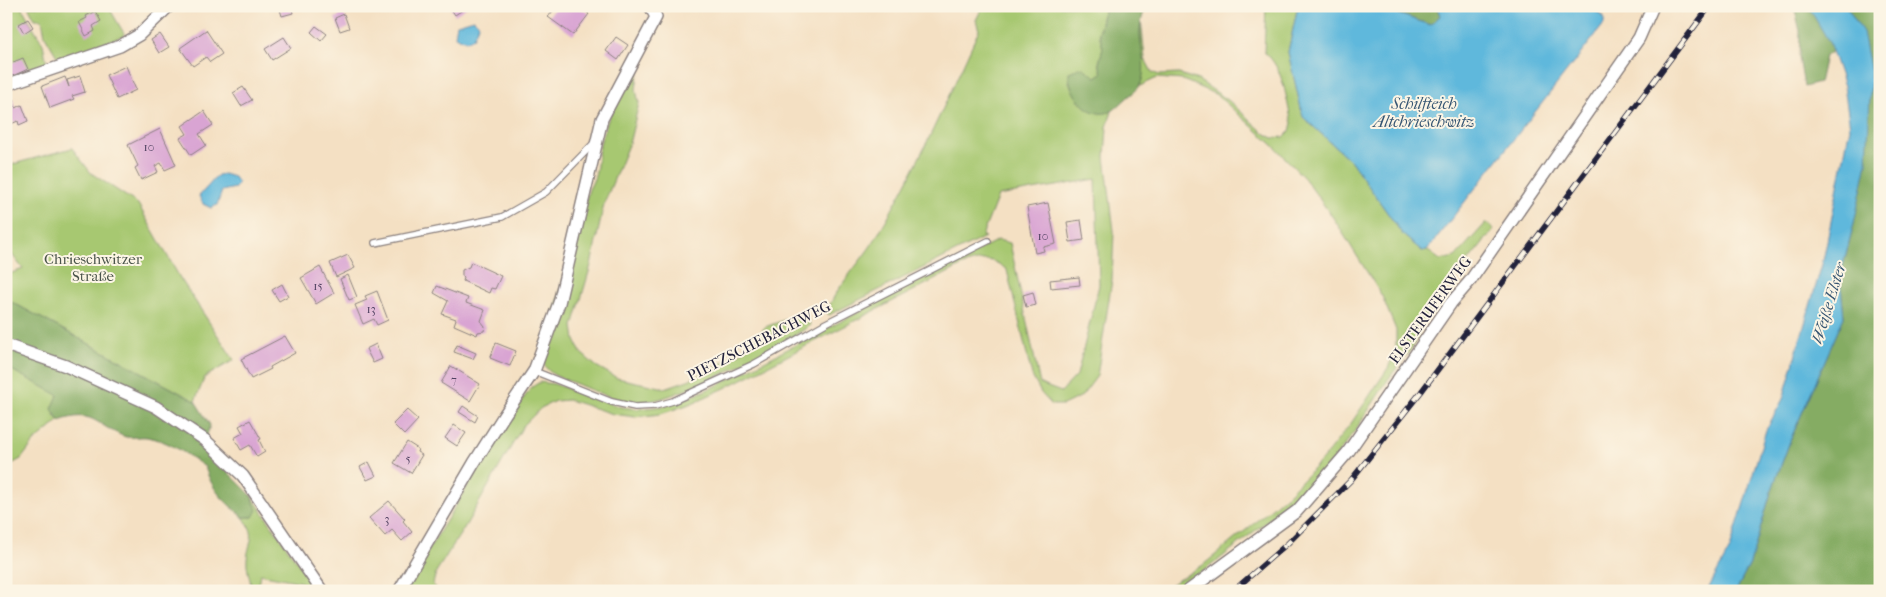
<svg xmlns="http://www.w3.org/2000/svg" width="1886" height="597" font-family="'IM FELL French Canon',serif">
<rect width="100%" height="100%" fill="#fcf5e5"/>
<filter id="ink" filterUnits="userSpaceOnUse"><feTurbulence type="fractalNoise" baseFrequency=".02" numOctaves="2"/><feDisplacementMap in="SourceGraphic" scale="10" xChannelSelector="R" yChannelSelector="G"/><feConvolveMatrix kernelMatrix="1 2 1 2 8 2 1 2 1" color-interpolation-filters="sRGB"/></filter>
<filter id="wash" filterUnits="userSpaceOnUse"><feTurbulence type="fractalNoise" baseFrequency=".0096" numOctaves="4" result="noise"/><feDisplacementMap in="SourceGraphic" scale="20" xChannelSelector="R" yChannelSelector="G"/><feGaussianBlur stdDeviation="1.12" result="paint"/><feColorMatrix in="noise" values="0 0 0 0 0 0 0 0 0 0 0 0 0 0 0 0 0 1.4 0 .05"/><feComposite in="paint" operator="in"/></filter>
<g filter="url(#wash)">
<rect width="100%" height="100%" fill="#f4e0c3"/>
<!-- green -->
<g fill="#a7c871" stroke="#647556">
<path d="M6,6h15l22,38 4,20 -41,16z"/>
<path d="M28,6h80l17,29 -66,25 -14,-24 -3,-17h-7z"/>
<path d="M983,6h123l-3,8 -4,19 4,15 -4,15 3,10 -5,4 -29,3c10,22 18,34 44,31l-5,16 -2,30 9,74 -2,49 -15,96 -15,20 -19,9h-11l-11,-12 -9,-17 -25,-106c-17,-14 -24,-11 -44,-5l-238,123 -35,16 -29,10 -26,3 -22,-3 -44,-14 -14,1 -14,7 -18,18 -57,99 -30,47 -3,12 3,7h-33l113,-183 16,-21 8,-5 14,2 67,23 17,2 25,-3 27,-9 30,-13 278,-144 12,3 30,141 21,8 16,-17 22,-90 -3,-106 -98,17 -16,40 3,1 -156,78 -2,-2c5,-22 38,-55 50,-77 39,-66 70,-136 102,-206l-3,-10z"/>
<path d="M1266,6h32l-10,46 15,65 48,44 52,74 19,16 5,-1 13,10 15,-3 31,-34 8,6 -47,58 -21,29 -11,28 -25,33 -37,57 -26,35 -30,32 -15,8 -61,49 -45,33h-16l43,-26 49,-40 36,-31 34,-34 30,-38 36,-54 8,-19v-19l-14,-34 -48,-77 -29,-40 -30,-32 -58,-52 -34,-15 -26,-2 -17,8c6,-22 -1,-44 1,-67l4,40 7,13 7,3 20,-1 19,6 30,20 36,33 9,5 11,-1 6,-6 2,-8c-6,-23 -8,-56 -28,-71z"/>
<path d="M635,65h3l1,2 -3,23 3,13 -9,37 -26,64 -13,61 -18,61 2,14 6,13 15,13 21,12 48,10 23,-8 26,-12 31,-18 20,-23 33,-12 10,3 2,7 -5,4c-39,24 -79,46 -122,62 -14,5 -29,11 -44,11 -22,-1 -41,-9 -62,-18 -16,-6 -33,-9 -35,-28l47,-167c10,-17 7,-24 10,-41 6,-28 23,-57 36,-83z"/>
<path d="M72,148l19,25 47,31 42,74 54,82 -29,17 -10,24 -189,-102v-24l17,-6 -17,-22v-81z"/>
<path d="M6,367l53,28 -5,20 5,6 -25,21 -13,17 -15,8z"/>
<path d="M251,495l66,96h-9l-7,-9 -41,-8 -3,17h-5c-1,-10 -6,-22 -5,-32 2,-20 11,-22 -4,-42h10z"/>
</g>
<!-- forest -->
<g fill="#85ac63" stroke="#54674f">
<path d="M1106,6h40c-3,9 -6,16 -6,26 0,16 8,37 0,53 -2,5 -9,9 -13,13 -5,4 -10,10 -15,13 -23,11 -45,-19 -43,-39l13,-5 14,10 6,-4 -3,-10 4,-15 -4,-15 4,-19z"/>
<path d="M1376,6h61l3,10 -10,9z"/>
<path d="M1794,6h86v585h-144l14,-27 21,-72 21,-56 52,-119 -4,-40 14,-54 8,-191 -37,24 -6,27 -15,4 -5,-30 1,-26z"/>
<path d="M6,299l189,102 15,24 -7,22 48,48 6,15 -4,7h-10c-19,-16 -30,-25 -38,-50 -17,-12 -37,-27 -58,-30 -8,-1 -17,2 -24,-1 -29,-12 -29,-27 -64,-15l-7,-12 6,-14 -52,-28z"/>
</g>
<!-- water -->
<g fill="#5eb8dc" stroke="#406d8c">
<path d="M1298,6h78l54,19 10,-9 -3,-10h152l15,11v7l-177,226 -5,1 -19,-16 -52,-74 -48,-44 -15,-65z"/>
<path d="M1808,6h38l17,26 8,40 -4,91 -13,60 -14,54 4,40 -52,119 -21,56 -21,72 -14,27h-29l23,-42 36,-119 17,-31 40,-138 27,-134 -6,-41 -15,-44z"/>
<path d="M474,19l5,5 -6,14 -7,3 -11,-5 2,-12z"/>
<path d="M224,174l10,3 4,6 -3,5 -13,3 -5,14 -6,3 -8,-4 -4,-8 19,-21z"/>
</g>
<g id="blocks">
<!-- building -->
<g fill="#d9a4d3">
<path d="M279,6h12l2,7 -11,3z"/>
<path d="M449,6h17l1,1 -12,8z"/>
<path d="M557,6h22l10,8 -16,21 -25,-18z"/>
<path d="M95,11l6,10 -8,5 2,5 -9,5 -7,-14 8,-4 -1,-2z"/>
<path d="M344,14l5,14 -9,3 -5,-13z"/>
<path d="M28,19l5,8 -9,6 -5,-9z"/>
<path d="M316,26l11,8 -6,7 -10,-9z"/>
<path d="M206,30l16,24 -12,8 -4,-5 -13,9 -13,-18z"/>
<path d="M160,34l9,13 -10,6 -8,-13z"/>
<path d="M284,37l7,11 -19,12 -7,-11z"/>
<path d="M616,37l12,8 -10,15 -12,-9z"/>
<path d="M23,58l5,11 -22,10v-14z"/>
<path d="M126,66l10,24 -19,9 -11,-24z"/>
<path d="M80,76l5,16 -13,4 2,3 -24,9 -8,-22 23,-9 4,10 -2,-7z"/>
<path d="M243,87l9,13 -11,6 -8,-13z"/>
<path d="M13,99l3,9 6,-3 6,16 -9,4 -1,-4 -12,5v-25z"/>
<path d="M204,111l9,14 -14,9 7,11 -15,10 -11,-17 7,-4 -5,-8z"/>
<path d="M160,129l16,36 -11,5 -4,-7 -6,3 3,6 -17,8 -6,-12 3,-2 -10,-21z"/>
<path d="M1048,203l8,41 -13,3 1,4 -9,2 -8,-46z"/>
<path d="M1081,220l3,20 -14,2 -3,-20z"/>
<path d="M348,255l7,13 -19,9 -6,-14z"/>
<path d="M471,262l30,14 -6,13 -4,-1 -2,5 -26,-12 1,-3 -2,-2v-6l7,-3z"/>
<path d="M320,267l14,26 -18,11 -15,-26z"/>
<path d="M348,275l9,22 -8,3 -9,-21z"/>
<path d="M1079,277l1,8 -29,3 -1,-8z"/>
<path d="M282,284l6,12 -9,5 -7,-11z"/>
<path d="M437,286l31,12 -2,5 19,7 -4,11 4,5 -1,5 -6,1 -1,3 -23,-10 2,-6 -14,-5 6,-13 -14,-8z"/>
<path d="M377,291l11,29 -11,5 -3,-6 -11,5 -8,-19 12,-5 -2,-4z"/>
<path d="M1033,292l3,13 -10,2 -3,-12z"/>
<path d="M285,336l10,17 -25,14 1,2 -20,10 -10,-20z"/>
<path d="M496,343l20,8 -6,15 -20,-8z"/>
<path d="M376,344l6,15 -9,4 -7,-14z"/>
<path d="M457,345l19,8 -3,6 -19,-7z"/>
<path d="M451,366l29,18 -10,17 -29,-18z"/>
<path d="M463,406l15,10 -3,6 -16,-10z"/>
<path d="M407,410l11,10 -14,15 -11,-11z"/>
<path d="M250,420l11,19 -2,1 6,12 -8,5 -7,-12 -9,5 -7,-12 9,-5 -4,-7z"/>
<path d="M454,425l12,8 -9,13 -12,-8z"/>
<path d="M407,442l11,7 -1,3 5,3 -11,18 -17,-10z"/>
<path d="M369,462l7,14 -9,4 -7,-13z"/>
<path d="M389,501l16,18 -2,2 9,11 -10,9 -10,-11 -7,6 -16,-18z"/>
</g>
</g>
</g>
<g filter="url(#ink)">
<use href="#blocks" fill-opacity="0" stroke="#8b817f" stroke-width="1"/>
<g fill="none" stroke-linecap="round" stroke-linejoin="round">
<!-- service casing -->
<g stroke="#8b817f" stroke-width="8">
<g id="service">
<path d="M375,243l127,-26 44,-25 48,-49"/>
<path d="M534,371l78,31 23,5 20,-1 18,-5 81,-37 72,-41 162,-82"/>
</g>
</g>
<!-- minor casing -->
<g stroke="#8b817f" stroke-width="14">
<g id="minor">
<path d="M6,85l114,-39 19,-11 30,-29"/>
<path d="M6,345l60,21 90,41 49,33 38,36 79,115"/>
<path d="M399,591l75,-128 31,-49 29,-43 25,-68 43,-184 54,-102 -6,-11"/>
<path d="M1188,591l109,-80 51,-59 103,-149 19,-22 169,-243 14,-32"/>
</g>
</g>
<!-- service -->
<use href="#service" stroke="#fff" stroke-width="5.5"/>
<!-- minor -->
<use href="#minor" stroke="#fff" stroke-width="11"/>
<!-- rail casing -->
<g stroke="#22223b" stroke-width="5.5">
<path id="rail" d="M1233,591l55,-48 63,-63 70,-88 289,-386"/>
</g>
<!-- rail -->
<use href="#rail" stroke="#fcf5e5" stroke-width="4" stroke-dasharray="11" stroke-linecap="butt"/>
</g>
</g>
<g text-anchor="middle" stroke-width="4" stroke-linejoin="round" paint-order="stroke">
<!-- number labels -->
<g font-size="12" fill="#504261">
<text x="149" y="151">10</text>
<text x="1043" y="240">10</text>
<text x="318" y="290">15</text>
<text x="371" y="313">13</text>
<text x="454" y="384">7</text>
<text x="408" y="463">5</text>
<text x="387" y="523">3</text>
</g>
<!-- park labels -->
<g font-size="15" fill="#4a544b" stroke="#fcf5e5">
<text x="93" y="264">Chrieschwitzer<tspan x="93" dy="17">Straße</tspan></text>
</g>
<!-- street labels -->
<g font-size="15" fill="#22223b" stroke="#fcf5e5">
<text transform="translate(1430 310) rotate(-54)" y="5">ELSTERUFERWEG</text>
<text transform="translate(759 341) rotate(-27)" y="5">PIETZSCHEBACHWEG</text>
</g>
<!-- water labels -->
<g font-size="16" font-style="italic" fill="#375673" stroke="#fcf5e5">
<text x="1424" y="109">Schilfteich<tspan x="1424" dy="18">Altchrieschwitz</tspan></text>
<text transform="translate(1828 303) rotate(-73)" y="6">Weiße Elster</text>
</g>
</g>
<!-- margin -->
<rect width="1886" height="597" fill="none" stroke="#fcf5e5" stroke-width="25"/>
</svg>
